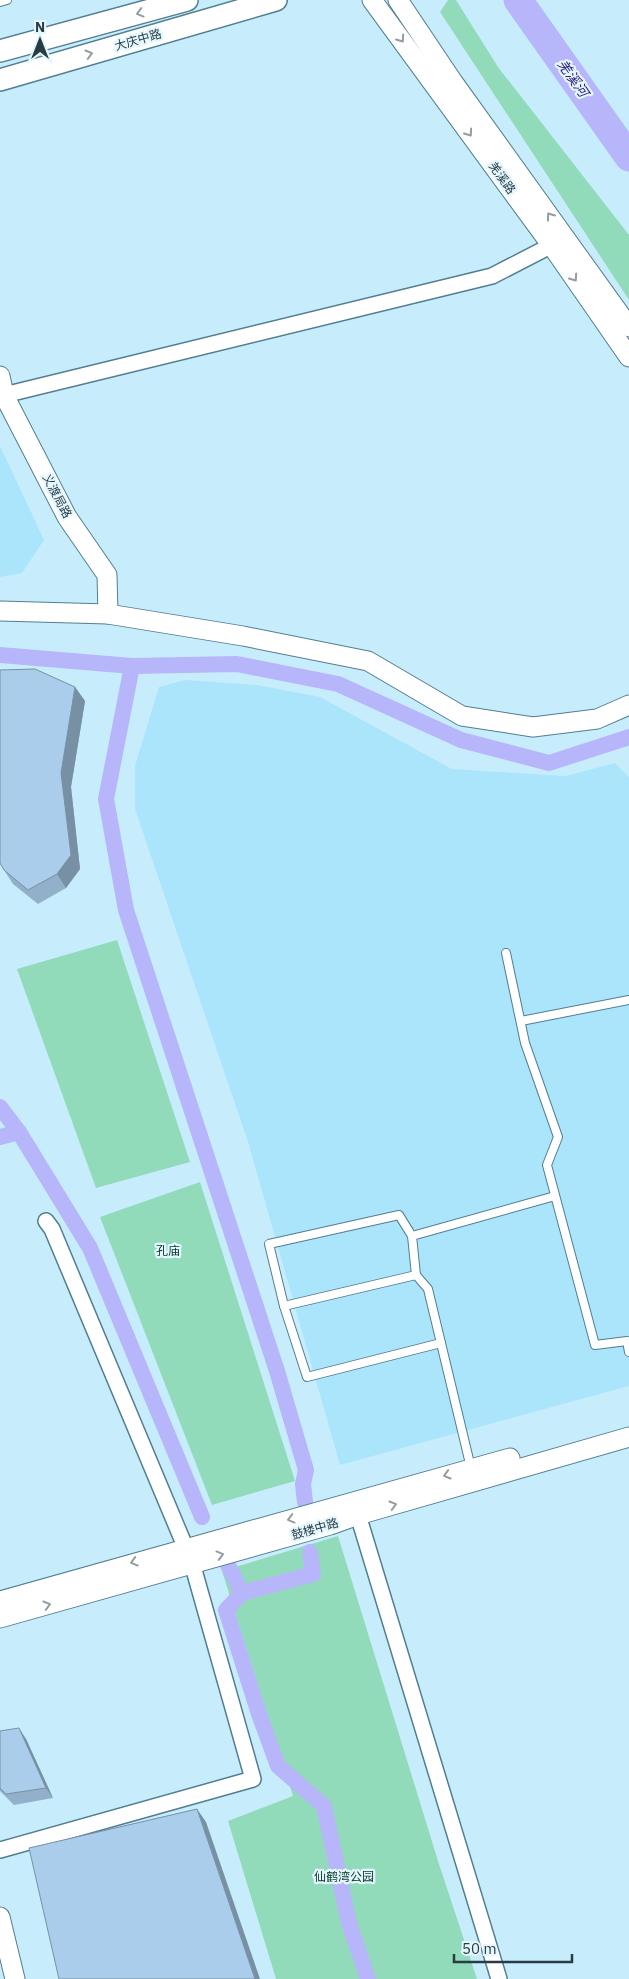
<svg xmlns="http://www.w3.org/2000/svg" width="629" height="1979" font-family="'IBM Plex Sans','Noto Sans SC',sans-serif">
<rect width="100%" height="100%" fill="#c7edfd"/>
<!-- built -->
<g fill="#abe5fc">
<path d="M0,446l44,94 -22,33 -22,4z"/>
<path d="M185,680l72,5 63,12 132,72 114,7 49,-13 14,14v609l-289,79 -92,-323 -113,-333v-43l24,-79z"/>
</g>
<!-- green -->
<g fill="#92dbba">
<path d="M448,0h8l42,67 131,168v65l-189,-288z"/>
<path d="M117,940l73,222 -94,26 -79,-219z"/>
<path d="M200,1182l95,299 -83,24 -112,-288z"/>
<path d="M338,1536l100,325 39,118h-201l-48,-158 65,-25 -71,-225z"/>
</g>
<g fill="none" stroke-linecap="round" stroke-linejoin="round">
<!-- canal -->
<g stroke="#b7b6fb" stroke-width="16">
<path d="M0,655l132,11 105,-2 101,20 123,56 88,23 80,-26"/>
<path d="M132,666l-26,133 20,111 151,461 29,99 -3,14 2,18"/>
<path d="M0,1107l19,25 71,116 112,269"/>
<path d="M0,1137l19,-5"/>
<path d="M310,1552l3,22 -71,19 -16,17 34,107 18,49 46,40 25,117 19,56"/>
<path d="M227,1563l15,30"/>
</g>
<!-- river -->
<path stroke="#b7b6fb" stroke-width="29" d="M518,0l111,157"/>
<!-- service casing -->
<g stroke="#517e90" stroke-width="10">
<g id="service">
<path d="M0,2l7,-2"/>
<path d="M506,953l19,90 33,94 -11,28 48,180 32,-4 2,11"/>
<path d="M521,1021l108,-21"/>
<path d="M412,1236l4,39 -132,31 -15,-62 130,-29 13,21 143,-40"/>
<path d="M416,1275l12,14 43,179"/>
<path d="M284,1306l23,71 134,-34"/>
</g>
</g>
<!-- minor casing -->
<g stroke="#517e90" stroke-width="18">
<g id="minor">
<path d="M4,395l488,-119 68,-35"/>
<path d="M358,1515l141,464"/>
<path d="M0,1850l253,-71 -61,-216 -140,-334 -6,-8"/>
</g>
</g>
<!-- tertiary casing -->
<g stroke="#517e90" stroke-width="21">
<g id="tertiary">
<path d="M372,0l180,246 77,111"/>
<path d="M398,0l55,82 176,245"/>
<path d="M0,376l4,19 63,122 40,58 1,39"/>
<path d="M0,611l108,3 135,22 125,25 94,55 71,11 64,-8 32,-14"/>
<path d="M0,1601l510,-143"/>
<path d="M0,1618l330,-93 28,-10 271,-78"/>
<path d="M0,1917l15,62"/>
</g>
</g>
<!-- secondary casing -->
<g stroke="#517e90" stroke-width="24">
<g id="secondary">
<path d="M0,51l187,-51"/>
<path d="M0,80l276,-80"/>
</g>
</g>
<!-- service -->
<use href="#service" stroke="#fff" stroke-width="8"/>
<!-- minor -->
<use href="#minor" stroke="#fff" stroke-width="15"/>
<!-- tertiary -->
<use href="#tertiary" stroke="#fff" stroke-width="19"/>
<!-- secondary -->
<use href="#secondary" stroke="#fff" stroke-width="21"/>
</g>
<!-- wall -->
<g fill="#92b0ca">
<path d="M75,687l10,14 -14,86 9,82 -14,19 -28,16 -25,-20 -9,-14z"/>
<path d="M0,1731l26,8 27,59 -39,7 -14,-14z"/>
</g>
<!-- shaded-wall -->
<g fill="#7790a4">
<path d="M75,687l10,14 -14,86 9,82 -14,19 -9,-14 4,-101z"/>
<path d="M19,1728l7,11 27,59 -7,-10z"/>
<path d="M197,1809l9,13 54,157h-5z"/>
</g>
<!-- building -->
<g fill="#aacdeb" stroke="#7790a4">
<path d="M35,669l40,18 -14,86 10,82 -14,19 -29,16 -24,-20 -4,-7v-193z"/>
<path d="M19,1728l27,60 -40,6 -6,-6v-57z"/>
<path d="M197,1809l58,170h-196l-30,-131z"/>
</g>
<!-- one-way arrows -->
<defs><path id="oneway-chevron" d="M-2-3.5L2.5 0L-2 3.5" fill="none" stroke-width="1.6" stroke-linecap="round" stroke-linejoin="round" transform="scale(1.25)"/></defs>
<g stroke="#949ea1">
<use href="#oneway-chevron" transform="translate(140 13) rotate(165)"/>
<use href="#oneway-chevron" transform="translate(401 39) rotate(54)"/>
<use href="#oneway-chevron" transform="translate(89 54) rotate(-16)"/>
<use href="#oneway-chevron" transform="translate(469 133) rotate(54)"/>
<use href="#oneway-chevron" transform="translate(550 216) rotate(-126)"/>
<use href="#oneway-chevron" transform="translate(574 278) rotate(55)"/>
<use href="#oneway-chevron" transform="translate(447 1475) rotate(164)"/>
<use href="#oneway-chevron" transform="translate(393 1505) rotate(-16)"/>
<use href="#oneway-chevron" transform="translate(291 1519) rotate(165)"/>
<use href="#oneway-chevron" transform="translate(220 1555) rotate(-15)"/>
<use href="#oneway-chevron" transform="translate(134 1562) rotate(164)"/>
<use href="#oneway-chevron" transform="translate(47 1605) rotate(-16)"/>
</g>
<g text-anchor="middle" stroke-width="4.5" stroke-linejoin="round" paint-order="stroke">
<!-- street labels -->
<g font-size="12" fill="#283c43" stroke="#e4f7ff">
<text transform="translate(138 40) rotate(-16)" y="4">大庆中路</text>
<text transform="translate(502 178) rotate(54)" y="4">羌溪路</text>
<text transform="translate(57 496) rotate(62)" y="4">义渡局路</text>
<text transform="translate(315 1529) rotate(-16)" y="4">鼓楼中路</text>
</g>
<!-- park labels -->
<g font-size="12" fill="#053826" stroke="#e4f7ff">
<text x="168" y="1255">孔庙</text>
<text x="344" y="1881">仙鹤湾公园</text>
</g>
<!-- water labels -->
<g font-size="14" font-style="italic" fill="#331e7f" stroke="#e4f7ff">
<text transform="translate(573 78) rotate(55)" y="5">羌溪河</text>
</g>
</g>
<!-- north arrow -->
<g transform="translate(40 40)" stroke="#e4f7ff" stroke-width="4" paint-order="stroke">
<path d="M0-4L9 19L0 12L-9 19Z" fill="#283c43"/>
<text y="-8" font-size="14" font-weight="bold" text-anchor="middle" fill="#283c43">N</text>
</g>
<!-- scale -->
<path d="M454 1954v8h118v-8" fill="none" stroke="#283c43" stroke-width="2.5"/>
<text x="462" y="1954" font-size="15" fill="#283c43" stroke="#e4f7ff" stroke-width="4" paint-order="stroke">50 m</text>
</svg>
